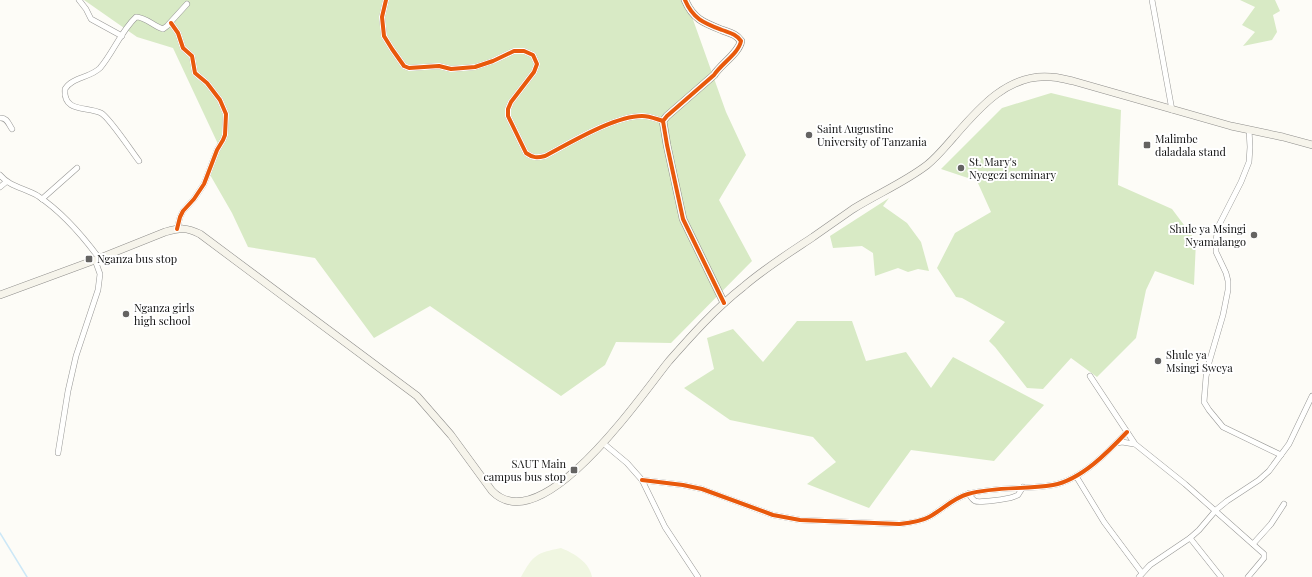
<svg xmlns="http://www.w3.org/2000/svg" width="1312" height="577" font-family="'Playfair Display',serif">
<rect width="100%" height="100%" fill="#fdfcf7"/>
<!-- forest -->
<g fill="#d8eac5">
<path d="M84,0h602l40,112 20,43 -27,45 33,61 -81,82 -55,-1 -11,23 -44,31 -131,-90 -56,32 -59,-80 -67,-11 -16,-34 -23,-40 9,-29 -45,-96 -36,-11z"/>
<path d="M1240,0h35l5,11 -7,4 4,17 -5,8 -29,6 12,-14 -13,-7 13,-18z"/>
<path d="M1051,93l70,17 -3,75 54,24 24,32 -2,44 -39,-14 -9,19 -10,48 -39,39 -26,-19 -28,31 -16,-1 -32,-41 -6,-6 16,-19 -43,-24 -6,-1 -19,-29 18,-35 36,-21 -14,-31 -36,-12 61,-61z"/>
<path d="M889,198l-6,8 24,17 14,19 8,29 -11,-2 -10,3 -10,-4 -23,8 -2,-23 -11,-7 -29,2 -3,-12z"/>
<path d="M797,321h55l14,40 40,-9 25,36 22,-31 91,48 -50,56 -83,-11 -42,58 -62,-24 29,-22 -23,-25 -83,-17 -46,-32 30,-19 -7,-31 26,-9 30,33z"/>
</g>
<!-- pitch -->
<path fill="#f0f6e1" d="M561,548c14,6 28,14 31,29h-71c12,-22 15,-24 40,-29z"/>
<g fill="none" stroke-linecap="round" stroke-linejoin="round">
<!-- stream -->
<path stroke="#cde8f7" stroke-width="1.5" d="M0,533l27,44"/>
<!-- street casing -->
<g stroke="#979795" stroke-width="6">
<g id="street">
<path d="M79,0l7,9 5,10 31,17"/>
<path d="M386,0l-4,17 2,19 8,13 12,17 5,2 30,-2 12,3 24,-2 18,-6 21,-10h10l9,4 4,9 -3,8 -23,30 -3,7v7l18,37c7,5 11,5 19,3 25,-13 69,-40 97,-40 8,0 14,3 21,5"/>
<path d="M1152,0l20,110"/>
<path d="M171,23l7,10 5,15 9,8 3,17 12,10 13,17 6,14 -1,21 -2,5 -6,10 -13,34 -10,15 -11,12 -3,6 -3,12"/>
<path d="M0,118c7,-1 9,7 12,11"/>
<path d="M1249,130l1,17 -1,15 -8,20 -23,45 -2,13v12l10,21 2,8v9l-5,25 -15,51 -2,11 -2,25 5,8 14,17 58,28"/>
<path d="M139,161c-7,-9 -30,-44 -38,-48 -14,-7 -38,0 -36,-24 7,-12 25,-11 35,-21 13,-15 21,-37 36,-51 10,0 17,9 27,12l4,-3 20,-22"/>
<path d="M0,175c10,12 25,13 38,21 24,16 44,39 61,62"/>
<path d="M0,187l6,-5"/>
<path d="M42,199l35,-31"/>
<path d="M1090,376l45,68 50,40 79,70v4l-16,19"/>
<path d="M603,443l24,20 15,17 23,47 33,50"/>
<path d="M1117,443l5,-1 12,2"/>
<path d="M58,453l10,-62 8,-35 22,-66 2,-16 -5,-14"/>
<path d="M1076,476l28,46 38,51"/>
<path d="M642,480l41,5 19,4 71,26 27,5 99,4c10,-1 21,-2 30,-7 13,-7 24,-19 39,-23 28,-8 57,-4 85,-9 28,-5 55,-33 74,-53"/>
<path d="M969,493c1,3 3,6 6,8 4,2 33,-2 38,-4l5,-2 5,-8"/>
<path d="M1190,538l31,39"/>
<path d="M1253,544l18,-20 13,-20"/>
<path d="M1139,577l11,-12 40,-27 9,-8 17,-20 11,-9 32,-21 10,-9 20,-27 23,-48"/>
</g>
</g>
<!-- secondary casing -->
<g stroke="#8e8d8b" stroke-width="8">
<g id="secondary">
<path d="M685,0c8,19 19,23 37,30 8,3 14,4 19,11 -2,12 -20,23 -27,34l-47,41 -4,5 4,24 16,74 41,84"/>
<path d="M0,295l95,-35 70,-28c15,-4 21,-5 35,2l217,162 34,39 41,56c50,51 150,-97 177,-130 23,-26 47,-53 74,-74 22,-19 46,-34 70,-50 13,-9 27,-19 40,-28 24,-15 52,-27 74,-44 10,-8 18,-18 26,-27 25,-29 55,-65 98,-61 7,0 15,3 22,4l158,45 52,11 29,8"/>
</g>
</g>
<!-- street -->
<use href="#street" stroke="#fffffe" stroke-width="5"/>
<!-- secondary -->
<use href="#secondary" stroke="#f6f4eb" stroke-width="7"/>
<!-- cycleway casing -->
<g stroke="#fff" stroke-width="6">
<g id="cycleway">
<path d="M386,0l-4,17 2,19 8,13 12,17 5,2 30,-2 12,3 24,-2 18,-6 21,-10h10l9,4 4,9 -3,8 -23,30 -3,7v7l18,37c7,5 11,5 19,3 25,-13 69,-40 97,-40 8,0 14,3 21,5"/>
<path d="M685,0c8,19 19,23 37,30 8,3 14,4 19,11 -2,12 -20,23 -27,34l-47,41 -4,5 4,24 16,74 41,84"/>
<path d="M171,23l7,10 5,15 9,8 3,17 12,10 13,17 6,14 -1,21 -2,5 -6,10 -13,34 -10,15 -11,12 -3,6 -3,12"/>
<path d="M642,480l41,5 19,4 71,26 27,5 99,4c10,-1 21,-2 30,-7 13,-7 24,-19 39,-23 28,-8 57,-4 85,-9 28,-5 55,-33 74,-53"/>
</g>
</g>
<!-- cycleway -->
<use href="#cycleway" stroke="#e8590c" stroke-width="4"/>
</g>
<!-- markers -->
<g fill="#646362" stroke="#fff" stroke-width="1.5">
<circle cx="809" cy="135" r="4"/>
<rect x="1143" y="141" width="8" height="8" rx="2"/>
<circle cx="961" cy="168" r="4"/>
<circle cx="1254" cy="235" r="4"/>
<rect x="85" y="255" width="8" height="8" rx="2"/>
<circle cx="126" cy="314" r="4"/>
<circle cx="1158" cy="361" r="4"/>
<rect x="570" y="466" width="8" height="8" rx="2"/>
</g>
<g text-anchor="middle" stroke-width="4" stroke-linejoin="round" paint-order="stroke">
<!-- poi labels -->
<g font-size="11" fill="#111" stroke="#fff" text-anchor="start">
<text x="817" y="133">Saint Augustine<tspan x="817" dy="13">University of Tanzania</tspan></text>
<text x="1155" y="143">Malimbe<tspan x="1155" dy="13">daladala stand</tspan></text>
<text x="969" y="166">St. Mary's<tspan x="969" dy="13">Nyegezi seminary</tspan></text>
<text x="1246" y="233" text-anchor="end">Shule ya Msingi<tspan x="1246" dy="13">Nyamalango</tspan></text>
<text x="97" y="263">Nganza bus stop</text>
<text x="134" y="312">Nganza girls<tspan x="134" dy="13">high school</tspan></text>
<text x="1166" y="359">Shule ya<tspan x="1166" dy="13">Msingi Sweya</tspan></text>
<text x="566" y="468" text-anchor="end">SAUT Main<tspan x="566" dy="13">campus bus stop</tspan></text>
</g>
</g>
</svg>
